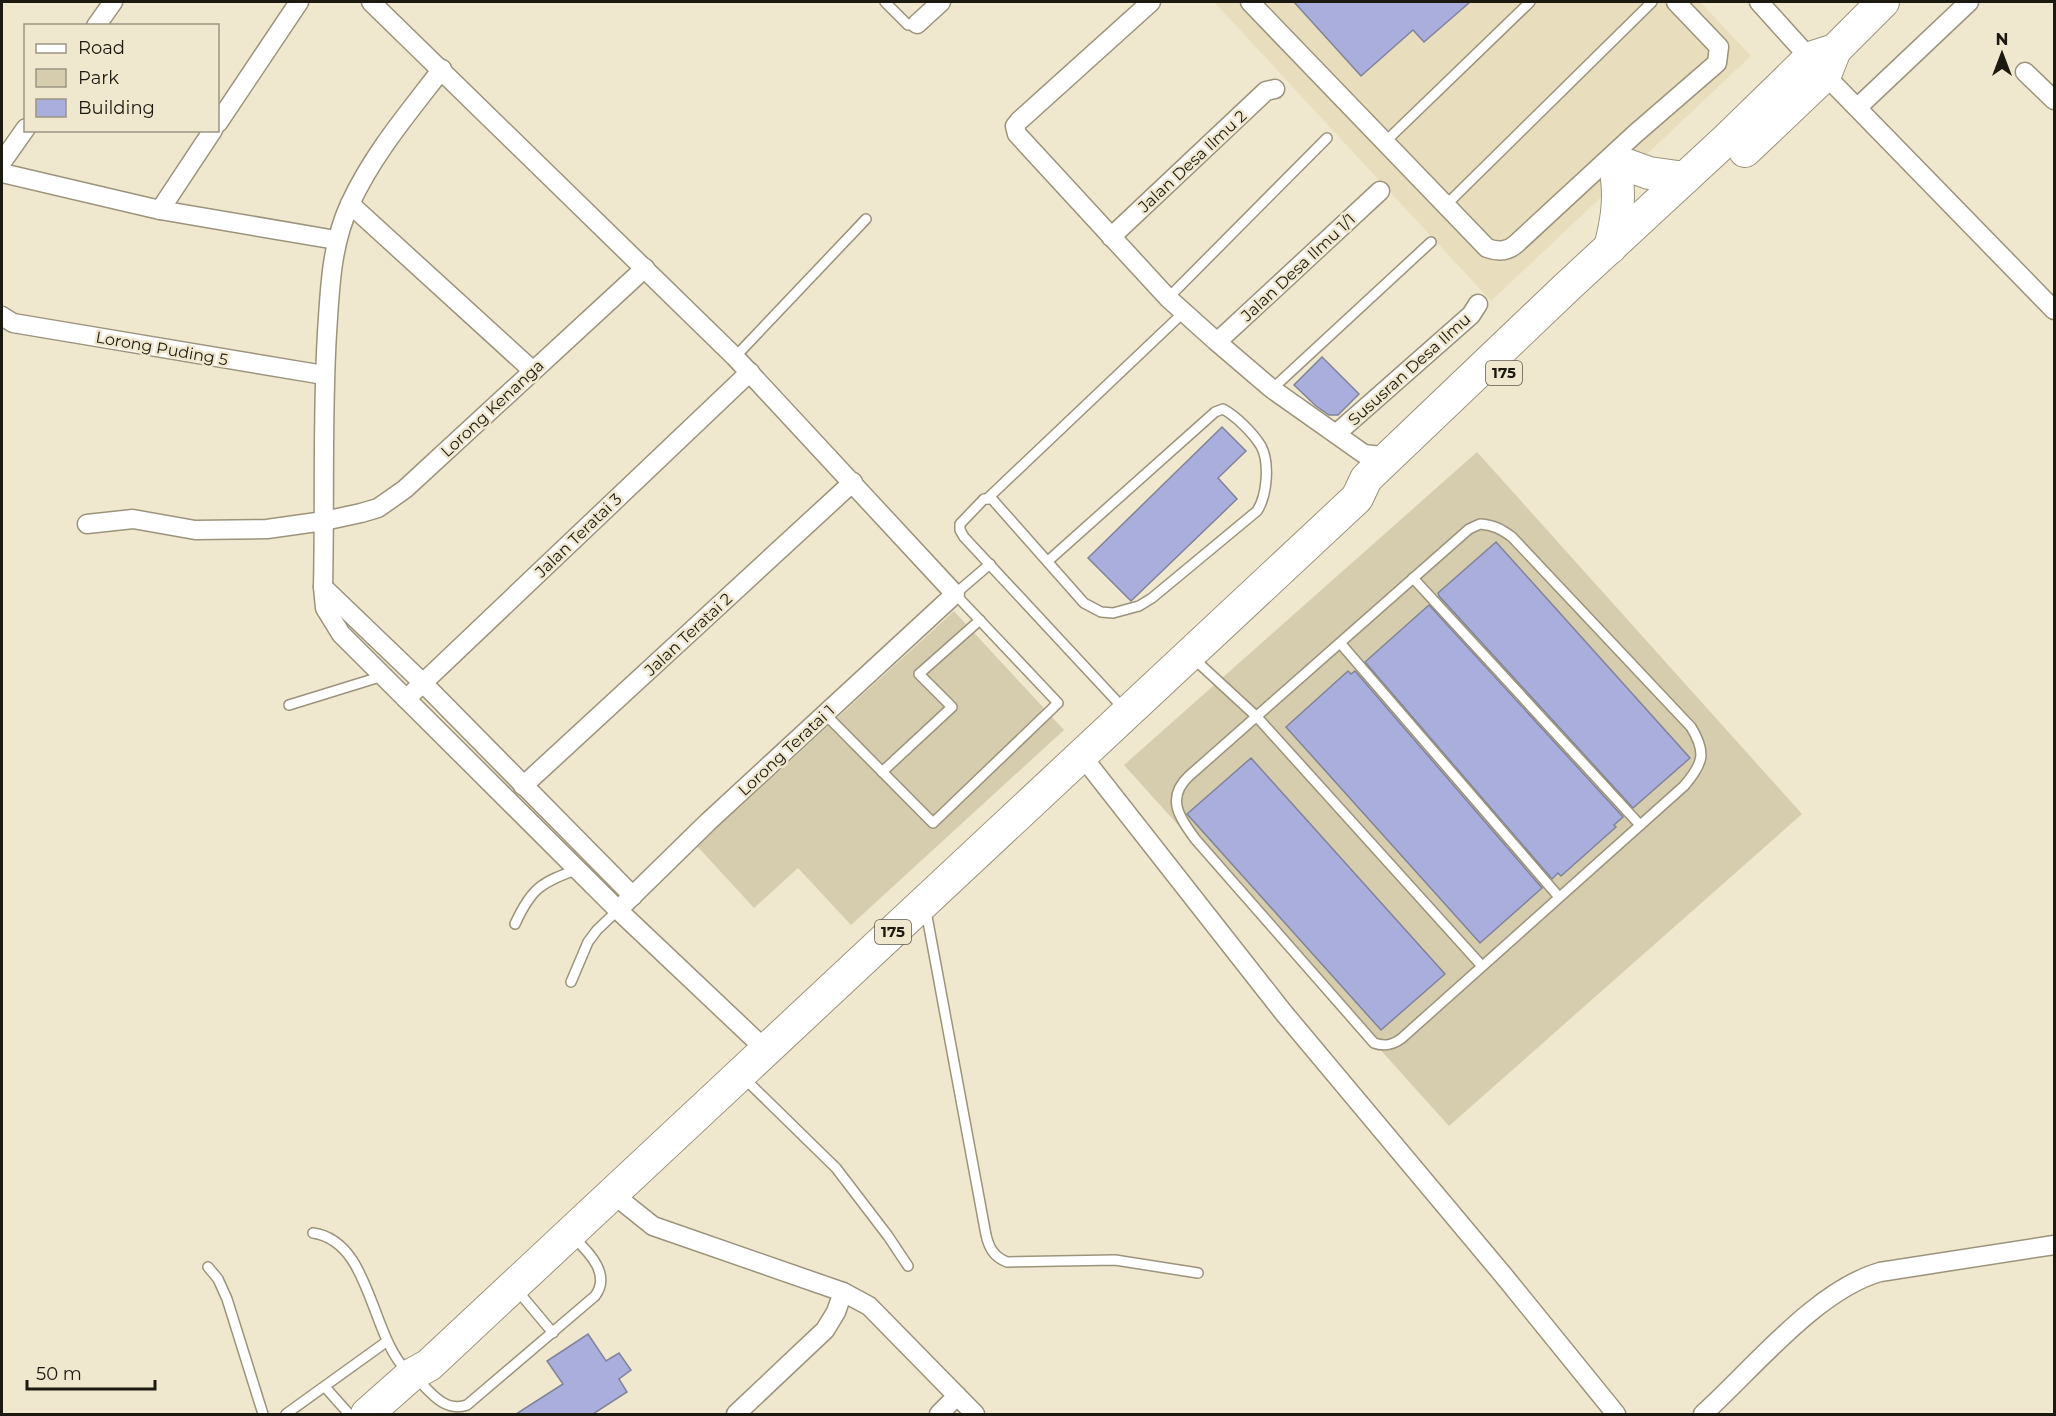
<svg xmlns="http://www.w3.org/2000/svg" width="2056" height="1416" font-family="Montserrat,sans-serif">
<rect width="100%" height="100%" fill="#f0e8ce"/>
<!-- built -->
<path fill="#e8ddbc" d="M1214,2h486l51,54 -260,245z"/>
<!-- green -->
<g fill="#d6ccae">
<path d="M1477,452l325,362 -353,312 -325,-361z"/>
<path d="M954,611l110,119 -213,195 -53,-57 -44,40 -57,-62z"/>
</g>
<!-- building -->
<g fill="#a9aedc" stroke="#80839a" stroke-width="1.5">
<path d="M1294,2h176l-46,40 -11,-12 -52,46z"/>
<path d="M1322,357l37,37 -21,21h-9l-13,-9 -22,-21z"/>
<path d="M1222,427l24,24 -28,27 19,21 -106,102 -43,-43z"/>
<path d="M1496,542l194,216 -57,50 -194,-212 -1,-3z"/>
<path d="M1429,605l194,212 -9,8 2,2 -55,49 -3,-3 -6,6 -187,-217z"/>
<path d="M1348,671l3,3 4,-3 187,217 -62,55 -194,-216z"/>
<path d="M1251,758l194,216 -64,56 -194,-216z"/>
<path d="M588,1334l18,27 13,-8 12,17 -12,9 8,13 -34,22h-77l47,-30 -16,-23z"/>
</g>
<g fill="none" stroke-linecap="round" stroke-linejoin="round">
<!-- service casing -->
<g stroke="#9b937b" stroke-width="12">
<g id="service">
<path d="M885,2l23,23 9,-1"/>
<path d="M1385,142l145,-140"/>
<path d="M1446,205l206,-203"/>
<path d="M1168,298l159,-160"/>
<path d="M735,357l131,-138"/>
<path d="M1272,389l159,-147"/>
<path d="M987,499l197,-187"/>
<path d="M1480,524c14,1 21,5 32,13l179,190c16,26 12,37 -7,59l-282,252c-9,7 -17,9 -28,5l-178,-203c-16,-21 -31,-42 -7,-64l280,-247z"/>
<path d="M1048,561l167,-149 8,-3c13,7 30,24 38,37 9,17 6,50 -4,65l-105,87 -13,8 -26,7 -12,-1 -17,-9 -92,-104h-8l-24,25v6l4,7 160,172"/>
<path d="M1413,578l227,247"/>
<path d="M1341,644l218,253"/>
<path d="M1192,657l65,60 225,249"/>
<path d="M289,705l94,-29"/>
<path d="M825,714l108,109 125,-120 -103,-109 35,-30"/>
<path d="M882,772l70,-65 -33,-33 61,-54"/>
<path d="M926,911l60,324c3,13 8,22 21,27l108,-2 83,13"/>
<path d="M515,924c17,-37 26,-41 63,-55"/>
<path d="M571,982l17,-40 9,-12 21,-20"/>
<path d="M744,1078l92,90 52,68 20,30"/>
<path d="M313,1233c58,8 57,102 94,138"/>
<path d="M208,1267l10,12 9,20 36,115"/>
<path d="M517,1290l36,43"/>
<path d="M422,1384c12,13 26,28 45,21l128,-109c16,-21 -5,-43 -21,-58"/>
<path d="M325,1387l24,27"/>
<path d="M286,1414l100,-72"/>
</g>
</g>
<!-- minor casing -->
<g stroke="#9b937b" stroke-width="21">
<g id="minor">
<path d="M371,2l364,355 220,237 -247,228 -90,88"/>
<path d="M1151,2l-132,119 -4,5 2,8 151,164 49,44 55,47 92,65 25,3"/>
<path d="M1250,2l237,246c11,4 20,4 29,-4l119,-110 82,-71 2,-16 -43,-45"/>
<path d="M1759,2l66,73 229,235"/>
<path d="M917,24l24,-22"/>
<path d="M96,26l17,-24"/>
<path d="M442,69c-33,43 -69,85 -92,135 -19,41 -20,84 -23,129 -5,84 -2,169 -4,254l2,21 16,26 277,276 148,140"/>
<path d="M2025,72l29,28"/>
<path d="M1858,107l111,-105"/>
<path d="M218,123l81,-121"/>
<path d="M2,162l24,-34"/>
<path d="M2,173l158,37 176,30"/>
<path d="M350,204l182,166"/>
<path d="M160,210l53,-80"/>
<path d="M1111,237l155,-146 9,-2"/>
<path d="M2,316l11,7 311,52"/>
<path d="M1217,342l163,-151"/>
<path d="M1337,433l134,-118 7,-11"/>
<path d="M87,524l46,-5 62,11 72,-1 57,-8 37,-8 17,-5 27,-19 240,-221"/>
<path d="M323,587l100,96 210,213"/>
<path d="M406,699l344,-327"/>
<path d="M1082,756l201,256 221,264 112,138"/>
<path d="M523,786l330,-304"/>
<path d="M613,1194l40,32 190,66 26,14 106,108"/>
<path d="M736,1414l89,-84 11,-18 7,-20"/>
<path d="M939,1414l18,-18"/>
<path d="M1703,1414c49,-44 113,-124 177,-142l174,-27"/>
</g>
</g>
<!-- trunk casing -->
<g stroke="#9b937b" stroke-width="34">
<g id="trunk">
<path d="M1745,151l80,-76 10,-25 48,-48"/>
<path d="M1624,164l25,9 36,5"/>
<path d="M1610,248c6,-24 10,-45 7,-69"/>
<path d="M367,1414l44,-39 18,-10 928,-867 9,-19 5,-5 196,-187 161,-149 82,-80 25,-8"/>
</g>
</g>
<!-- service -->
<use href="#service" stroke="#fff" stroke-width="9"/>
<!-- minor -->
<use href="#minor" stroke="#fff" stroke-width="18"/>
<!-- trunk -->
<use href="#trunk" stroke="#fff" stroke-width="32"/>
</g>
<g text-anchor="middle" stroke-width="5" stroke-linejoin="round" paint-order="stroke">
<!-- shield labels -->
<g fill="#f0e8ce" stroke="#5c5749" stroke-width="1.5">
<rect x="1486" y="361" width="36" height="24" rx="4.5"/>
<rect x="875" y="920" width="36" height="24" rx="4.5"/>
</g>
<g font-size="15" font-weight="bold" fill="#1c1910">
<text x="1504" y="378">175</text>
<text x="893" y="937">175</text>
</g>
<!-- street labels -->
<g font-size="16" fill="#1c1910" stroke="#f0e8ce">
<text transform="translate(1192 161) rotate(-43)" y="6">Jalan Desa Ilmu 2</text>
<text transform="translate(1298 267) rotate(-43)" y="6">Jalan Desa Ilmu 1/1</text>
<text transform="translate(162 348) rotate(10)" y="6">Lorong Puding 5</text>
<text transform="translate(1409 369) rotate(-42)" y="6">Sususran Desa Ilmu</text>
<text transform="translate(492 408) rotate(-43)" y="6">Lorong Kenanga</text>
<text transform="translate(578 535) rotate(-44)" y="6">Jalan Teratai 3</text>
<text transform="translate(688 634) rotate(-43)" y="6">Jalan Teratai 2</text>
<text transform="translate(786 750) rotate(-43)" y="6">Lorong Teratai 1</text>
</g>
</g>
<!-- border -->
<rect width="2056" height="1416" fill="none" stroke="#1c1910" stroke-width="6"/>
<!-- legend -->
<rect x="24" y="24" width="195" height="108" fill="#f0e8ce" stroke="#9b9582" stroke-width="1.5"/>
<rect x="36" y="44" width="30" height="9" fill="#ffffff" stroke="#9b9582" stroke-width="1.5"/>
<text x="78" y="54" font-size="18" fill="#1c1910">Road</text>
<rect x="36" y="69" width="30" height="18" fill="#d6ccae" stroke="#9b9582" stroke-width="1.5"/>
<text x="78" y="84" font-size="18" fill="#1c1910">Park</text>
<rect x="36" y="99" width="30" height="18" fill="#a9aedc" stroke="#9b9582" stroke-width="1.5"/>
<text x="78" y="114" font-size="18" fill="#1c1910">Building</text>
<!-- north arrow -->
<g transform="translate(2002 54)" stroke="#f0e8ce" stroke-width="4.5" paint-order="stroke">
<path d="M0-4.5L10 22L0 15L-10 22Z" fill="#1c1910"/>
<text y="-9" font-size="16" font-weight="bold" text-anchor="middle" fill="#1c1910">N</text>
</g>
<!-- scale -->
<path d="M27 1380v9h128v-9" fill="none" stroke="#1c1910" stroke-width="3"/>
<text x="36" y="1380" font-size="18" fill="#1c1910" stroke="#f0e8ce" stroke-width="4.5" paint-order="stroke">50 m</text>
</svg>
